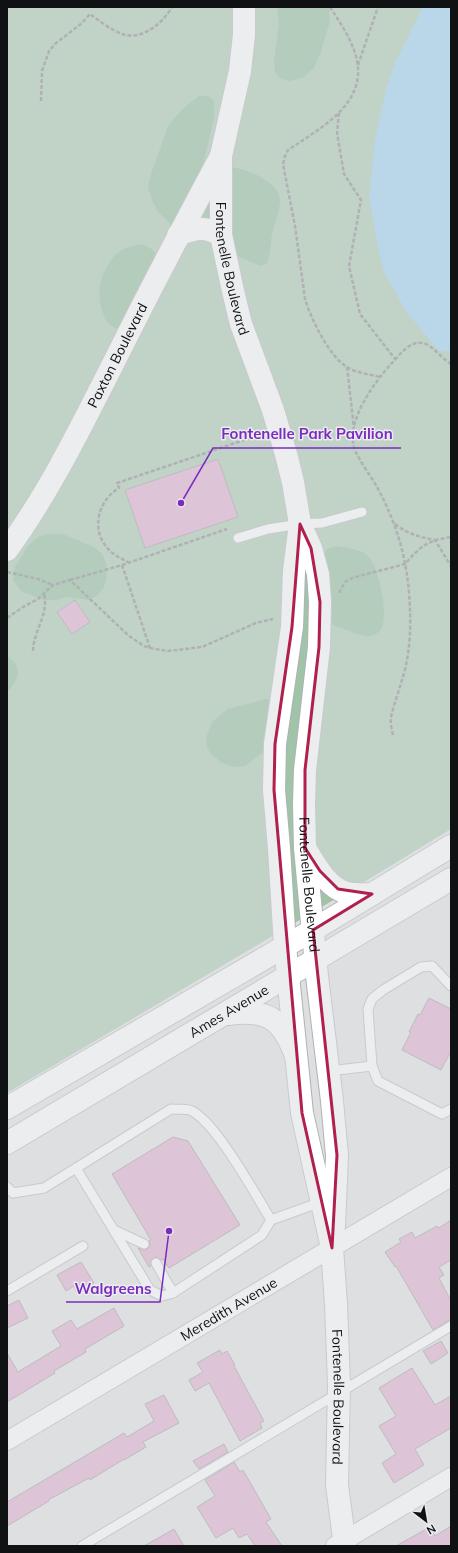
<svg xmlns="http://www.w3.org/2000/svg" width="458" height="1553" font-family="Mulish,sans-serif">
<rect width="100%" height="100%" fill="#dddfe1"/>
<!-- green -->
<path fill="#9fc4a7" d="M7,7h444v822l-77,47 -367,217z"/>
<!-- forest -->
<g fill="#82b78f">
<path d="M277,7h52l1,14 -9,30 -7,17 -12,10 -13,3 -9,-3 -5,-7 -1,-11 5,-35z"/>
<path d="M199,96h9l6,5v17l-10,43 4,5c9,1 19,0 28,2 15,3 45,15 44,34 -1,11 -6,23 -8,33 -2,10 -1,18 -5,28l-6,3 -31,-13 -27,-19 -32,-10 -13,-12 -6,-12 -4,-13 4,-16 17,-47 17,-18z"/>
<path d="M142,244c10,4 14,8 17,17l-38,68c-20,-1 -24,-33 -20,-48 2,-8 8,-19 13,-25 8,-8 18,-10 28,-12z"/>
<path d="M48,534h15l31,13 8,7 4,9 1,13 -3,11 -7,9 -8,4 -22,-3 -12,3h-12l-22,-9 -8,-11 2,-13 13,-21 10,-9z"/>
<path d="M336,546c8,1 27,4 32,10 11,12 20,56 14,71 -2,5 -7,8 -12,9 -7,2 -35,-11 -44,-14l-2,-68 3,-5z"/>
<path d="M7,656c17,11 12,24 0,36z"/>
<path d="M266,699l7,1 -5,43 -6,10 -17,13 -11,1 -12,-4 -11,-9 -5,-9 1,-10 6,-14 15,-12z"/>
</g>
<!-- water -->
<path fill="#91ccf2" d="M423,7h28v344h-12l-32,-38 -23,-41 -6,-24 -9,-51 6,-57 11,-50 10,-29z"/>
<!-- building -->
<g fill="#dea5c8" stroke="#969394">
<path d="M218,459l20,58 -93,31 -20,-58z"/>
<path d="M75,600l15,22 -18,12 -15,-22z"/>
<path d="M429,998l22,11v42l-10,19 -39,-20 9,-18h-2l9,-18 2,1z"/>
<path d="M173,1137l15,4 52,84 -71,43 -6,-9 -2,1 -5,-3 -5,3v6l-2,1 -11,-19 6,2 3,-1 3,-3 -1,-5 2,-1 -39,-66z"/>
<path d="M451,1220v40l-12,7 5,8 -5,3 12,23v18l-18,11 -37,-64 -1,1 -10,-15 16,-10 -2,-3 13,-7 3,6 22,-12 2,2z"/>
<path d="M81,1262l13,21 -17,10 -3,-7 -8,5 -9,-16z"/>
<path d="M19,1300l9,18 -21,10v-22z"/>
<path d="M114,1308l10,18 -39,23 1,3 -32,19 1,2 -48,29v-49l11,19 43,-26 -9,-15 19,-11 6,9z"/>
<path d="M441,1341l7,12 -17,11 -8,-13z"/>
<path d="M220,1350l2,4 5,-3 8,14 -1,1 30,55 -4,2 2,5 -22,13 -31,-58 -14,8 -6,-11 14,-8 -6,-9z"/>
<path d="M412,1368l23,37 16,-9v32l-36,21 9,16 -30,18 -12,-20 14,-9 -17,-28 17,-10 -17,-28z"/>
<path d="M164,1395l15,28 -36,19 3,5 -22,13v-1l-34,21 -1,-2 -41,22 1,1 -42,25v-24l117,-69 3,4 27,-16 -9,-17z"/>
<path d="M224,1444l4,8 -29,17 -6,-8z"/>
<path d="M234,1462l6,10 3,-2 28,49 -5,3 16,24h-27l-8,-12 -8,4 -6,-10 -17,10 -19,-31 18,-11 -10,-16z"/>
<path d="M451,1526v20h-55l34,-19 5,9z"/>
<path d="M174,1529l10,17h-40z"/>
</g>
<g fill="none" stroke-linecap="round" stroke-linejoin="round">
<!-- lane casing -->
<g stroke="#b1b2b5" stroke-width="11">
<g id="lane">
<path d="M238,538l30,-9 32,-5 22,-1 40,-11"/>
<path d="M372,1066l6,15 64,33 9,-5"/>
<path d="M329,1071l43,-5 -4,-57 4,-10 11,-9 38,-23 11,-1 19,20"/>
<path d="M76,1168l74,122 12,6 11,-3 89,-58 9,-15"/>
<path d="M7,1187l6,6 31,-5 127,-79c6,1 16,-1 21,2 25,13 63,83 79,109l50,-18"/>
<path d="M114,1230l30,14"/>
<path d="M156,1263l17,30"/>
<path d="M7,1291l76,-45"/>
<path d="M82,1546l369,-220"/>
</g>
</g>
<!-- street casing -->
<g stroke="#b1b2b5" stroke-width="20">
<g id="street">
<path id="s1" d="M7,1441l444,-264"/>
<path d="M335,1546l116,-69"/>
</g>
</g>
<!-- secondary casing -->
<g stroke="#b1b2b5" stroke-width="24">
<g id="secondary">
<path id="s2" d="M244,7v28l-4,36 -19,85v79l12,56 8,33 32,86 13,44 7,28 7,42 -6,47 -2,56 -17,117 -1,46 5,58 6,98 17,167 30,135 4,56 3,80 -2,101 8,61"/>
<path d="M178,235c17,-7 27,-9 43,0"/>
<path id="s3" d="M300,524l11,24 7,26 2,28 -1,45 -14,123 -1,34 1,44 12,128 15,125 5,54 -3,71"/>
<path id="s4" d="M7,550c43,-59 75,-125 108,-190 34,-68 69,-135 105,-202"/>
</g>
</g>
<!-- primary casing -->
<g stroke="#b1b2b5" stroke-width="24">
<g id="primary">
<path d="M305,848c10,16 22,40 42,45 8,2 17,1 25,1"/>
<path d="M228,1014c40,-5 54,4 68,42"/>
<path d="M7,1108l306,-178 138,-84"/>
<path id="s5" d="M7,1143l444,-264"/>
</g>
</g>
<!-- path -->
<g stroke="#7a7b7d" stroke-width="2.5" stroke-dasharray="4 2" stroke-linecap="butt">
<path d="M330,7c9,14 20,30 25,46 16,49 -33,74 -67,97l-3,6 -2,8 12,62 10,73c6,20 24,57 42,68 9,6 22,7 33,10"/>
<path d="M358,65l20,-58"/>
<path d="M41,101l1,-30 7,-20 6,-7 27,-21 8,-9c8,6 23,17 32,20 20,7 41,-11 50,-27"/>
<path d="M339,113l-2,20 7,41 17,26 -12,66 11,48 35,45"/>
<path d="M347,367l7,61"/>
<path d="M395,524c13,10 24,13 40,16l16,26"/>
<path d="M130,563c-10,-5 -19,-9 -25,-18 -14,-19 -5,-46 14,-57l-2,-5 136,-46h8"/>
<path d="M122,565l28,83"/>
<path d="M7,572l31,7 15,6"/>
<path d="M70,580l52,-15 105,-36"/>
<path d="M339,593l6,-11 7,-4 53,-14 9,-10 9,-8 12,-6 16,-3"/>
<path d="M7,618l16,-11 15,-8 15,-14 17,-5 59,56 15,10 10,3 14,2 34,-4 54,-24 17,-4"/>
<path d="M33,651c1,-23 16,-35 11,-58"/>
<path d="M393,735c-1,-5 -3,-12 -2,-18 4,-17 11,-34 15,-52 5,-24 5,-48 3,-72 -3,-39 -14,-73 -32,-106 -5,-9 -21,-31 -23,-40 -7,-27 19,-63 37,-83 9,-9 21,-28 37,-19 8,5 15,14 23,19"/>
</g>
<!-- lane -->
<use href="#lane" stroke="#fff" stroke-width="9"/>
<!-- street -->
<use href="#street" stroke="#fff" stroke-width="18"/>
<!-- secondary -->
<use href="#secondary" stroke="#fff" stroke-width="22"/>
<!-- primary -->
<use href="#primary" stroke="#fff" stroke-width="22"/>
</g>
<!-- marked area -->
<path d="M0 0H458V1553H0ZM300,524l11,24 9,54 -1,45 -14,123v78l15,23 18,18 34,5 -59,36 24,225 -5,93 -30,-135 -28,-323 1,-46 17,-117z" fill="#dddfe1" fill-opacity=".55" fill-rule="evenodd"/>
<path fill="none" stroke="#b01f4d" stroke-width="3" stroke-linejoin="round" d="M300,524l11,24 9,54 -1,45 -14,123v78l15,23 18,18 34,5 -59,36 24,225 -5,93 -30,-135 -28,-323 1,-46 17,-117z"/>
<g text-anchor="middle" stroke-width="3" stroke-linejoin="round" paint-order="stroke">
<!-- street labels -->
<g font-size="14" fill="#101112" stroke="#eaecef">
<text dy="5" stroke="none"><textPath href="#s2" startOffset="265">Fontenelle Boulevard</textPath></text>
<text dy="5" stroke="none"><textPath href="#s4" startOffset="224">Paxton Boulevard</textPath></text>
<text dy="5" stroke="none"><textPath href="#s3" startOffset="365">Fontenelle Boulevard</textPath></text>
<text dy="5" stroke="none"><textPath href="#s5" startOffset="258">Ames Avenue</textPath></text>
<text dy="5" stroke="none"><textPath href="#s1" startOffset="258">Meredith Avenue</textPath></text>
<text dy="5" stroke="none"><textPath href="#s2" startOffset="1410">Fontenelle Boulevard</textPath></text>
</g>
</g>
<!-- callouts -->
<path fill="none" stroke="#7b2cbf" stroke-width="1.5" d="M181 503L213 448H401M169 1231L160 1302H66"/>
<g fill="#7b2cbf" stroke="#eaecef" stroke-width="1.5">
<circle cx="181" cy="503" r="4"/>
<circle cx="169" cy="1231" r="4"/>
</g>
<g font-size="15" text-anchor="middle" font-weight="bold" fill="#7b2cbf" stroke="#eaecef" stroke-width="3" stroke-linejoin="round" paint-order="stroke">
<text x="307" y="439">Fontenelle Park Pavilion</text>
<text x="113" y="1294">Walgreens</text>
</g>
<!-- border -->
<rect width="458" height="1553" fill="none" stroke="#101112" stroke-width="16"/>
<!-- north arrow -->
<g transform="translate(426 1521) rotate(149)" stroke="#eaecef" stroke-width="3" paint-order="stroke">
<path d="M0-3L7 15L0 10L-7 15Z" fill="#101112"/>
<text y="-6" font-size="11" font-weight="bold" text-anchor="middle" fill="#101112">N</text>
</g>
</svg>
